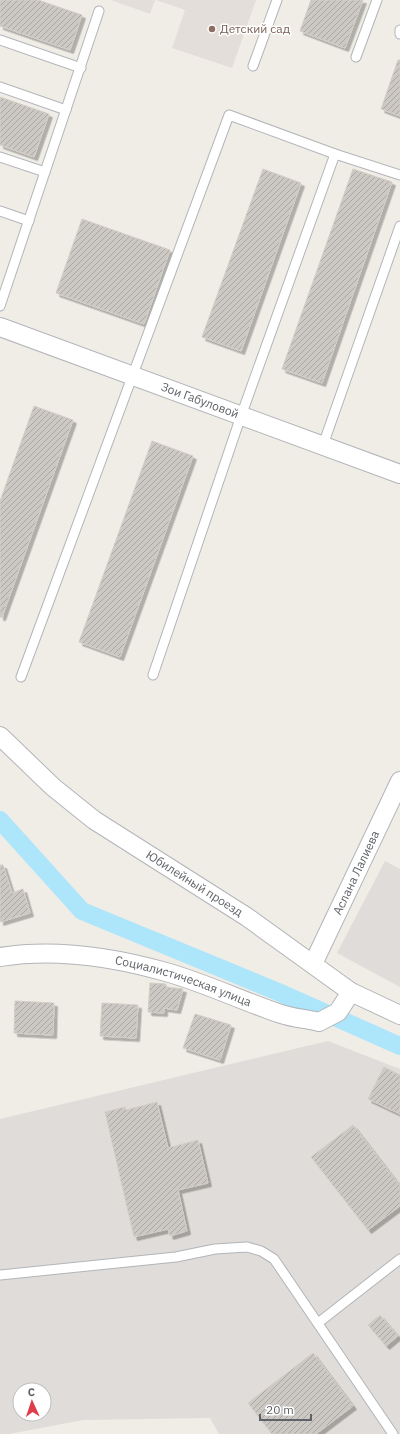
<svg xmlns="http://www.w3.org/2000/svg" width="400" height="1434" font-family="'IBM Plex Sans',sans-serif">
<defs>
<pattern id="building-hatch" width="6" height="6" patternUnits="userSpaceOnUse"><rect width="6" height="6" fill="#ccc8c4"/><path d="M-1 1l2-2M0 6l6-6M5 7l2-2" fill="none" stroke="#a9a6a3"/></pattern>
<filter id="shadow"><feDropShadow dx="3.5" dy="3.5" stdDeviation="0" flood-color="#0004"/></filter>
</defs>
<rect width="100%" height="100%" fill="#f0ede7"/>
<!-- industrial -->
<g fill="#dfdcd9" fill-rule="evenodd">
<path d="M385,861l15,8v118l-63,-34z"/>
<path d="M328,1041l72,28v365h-181l-9,-16 -127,2 -74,14h-9v-315zM20,1390h24v24h-24z"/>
</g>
<!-- education -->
<g fill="#e3ded9">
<path d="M111,0h44l-5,14z"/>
<path d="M156,0h100l-24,68 -60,-20 13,-38z"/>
</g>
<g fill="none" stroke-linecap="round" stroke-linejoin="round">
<!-- canal -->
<path stroke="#ade5fb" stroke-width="18" d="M0,820l82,91 194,80 124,55"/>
</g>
<!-- building -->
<g fill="url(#building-hatch)" stroke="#d4cdc6" filter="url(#shadow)">
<path d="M0,0h38l44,15 -12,35 -70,-24z"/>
<path d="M311,0h52l-18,48 -45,-17z"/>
<path d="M398,60h2v56l-19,-7z"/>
<path d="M0,97l49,17 -15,43 -34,-12z"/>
<path d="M263,169l38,14 -60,168 -39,-14z"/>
<path d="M353,169l39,13 -70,201 -40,-14z"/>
<path d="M82,219l88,31 -26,74 -88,-31z"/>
<path d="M34,406l39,14 -71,197h-2v-116z"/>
<path d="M152,441l41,15 -73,201 -41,-15z"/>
<path d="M0,865h3l9,28 11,-4 7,24 -30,9z"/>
<path d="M150,983l16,1v3l17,2 -6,21 -13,-2v5l-16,-1z"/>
<path d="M15,1001l39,2 -1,32 -39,-2z"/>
<path d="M102,1003l36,2 -2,33 -36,-2z"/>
<path d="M195,1014l36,11 -11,35 -37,-12z"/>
<path d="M384,1067l16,8v39l-32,-15z"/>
<path d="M157,1102l11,46 30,-8 10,43 -30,7 9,41 -17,5 -2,-7 -34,8 -29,-125 20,-5 1,3z"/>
<path d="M353,1125l47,61v20l-32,24 -57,-73z"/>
<path d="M380,1315l18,21 -12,10 -18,-21z"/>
<path d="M313,1353l40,53 -37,28h-44l-24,-31z"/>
</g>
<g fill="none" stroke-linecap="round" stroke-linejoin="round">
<!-- lane casing -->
<g stroke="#b2b5b9" stroke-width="11">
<g id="lane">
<path d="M400,30v4"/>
<path d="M0,40l81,28"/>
<path d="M356,57l21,-57"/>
<path d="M253,66l24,-66"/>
<path d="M0,87l66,23"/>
<path d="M335,154l65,21"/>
<path d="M0,157l45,15"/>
<path d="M0,211l29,10"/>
<path d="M0,306l99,-295"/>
<path d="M323,445l77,-219"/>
<path d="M21,677l208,-562 106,39 -94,262 -88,259"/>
<path d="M0,1275l176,-18 39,-8 32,-2 14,4 13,8 119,175"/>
<path d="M318,1323l82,-64"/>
</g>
</g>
<!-- street casing -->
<g stroke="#b2b5b9" stroke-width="20">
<g id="street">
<path id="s1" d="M0,327l400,147"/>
<path id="s2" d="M0,736l53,51 41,33 153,97 104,75 49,23"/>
<path id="s3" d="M0,957c55,-9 113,0 166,15 39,11 76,29 115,42 12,4 26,5 38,8l19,-10 13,-20"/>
<path id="s4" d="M313,964l87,-183"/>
</g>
</g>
<!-- lane -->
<use href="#lane" stroke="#fff" stroke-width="9"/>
<!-- street -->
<use href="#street" stroke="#fff" stroke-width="18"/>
</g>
<!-- markers -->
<circle fill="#8d6e63" stroke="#fff" stroke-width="1.5" cx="212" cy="29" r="4"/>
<g text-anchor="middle" stroke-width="3" stroke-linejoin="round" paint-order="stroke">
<!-- education labels -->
<g font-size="12" fill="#785e54" stroke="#fff" text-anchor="start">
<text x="220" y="33">Детский сад</text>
</g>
<!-- street labels -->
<g font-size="12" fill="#5f6367" stroke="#fff">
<text dy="4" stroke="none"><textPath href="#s1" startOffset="213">Зои Габуловой</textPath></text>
<text dy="4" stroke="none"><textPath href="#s4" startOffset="101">Аслана Лалиева</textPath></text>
<text dy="4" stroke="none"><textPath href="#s2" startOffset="245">Юбилейный проезд</textPath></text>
<text dy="4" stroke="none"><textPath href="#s3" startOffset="187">Социалистическая улица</textPath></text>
</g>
</g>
<!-- north arrow -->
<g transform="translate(32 1402) rotate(357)"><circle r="19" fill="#ffffff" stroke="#bfc1c2"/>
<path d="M0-3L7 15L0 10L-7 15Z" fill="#e03d4b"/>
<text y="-6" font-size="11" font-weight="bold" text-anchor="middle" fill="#5f6367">С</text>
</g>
<!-- scale -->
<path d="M260 1414v6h51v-6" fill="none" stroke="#5f6367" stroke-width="2"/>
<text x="266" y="1414" font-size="12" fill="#5f6367" stroke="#ffffff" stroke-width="3" paint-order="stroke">20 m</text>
</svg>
